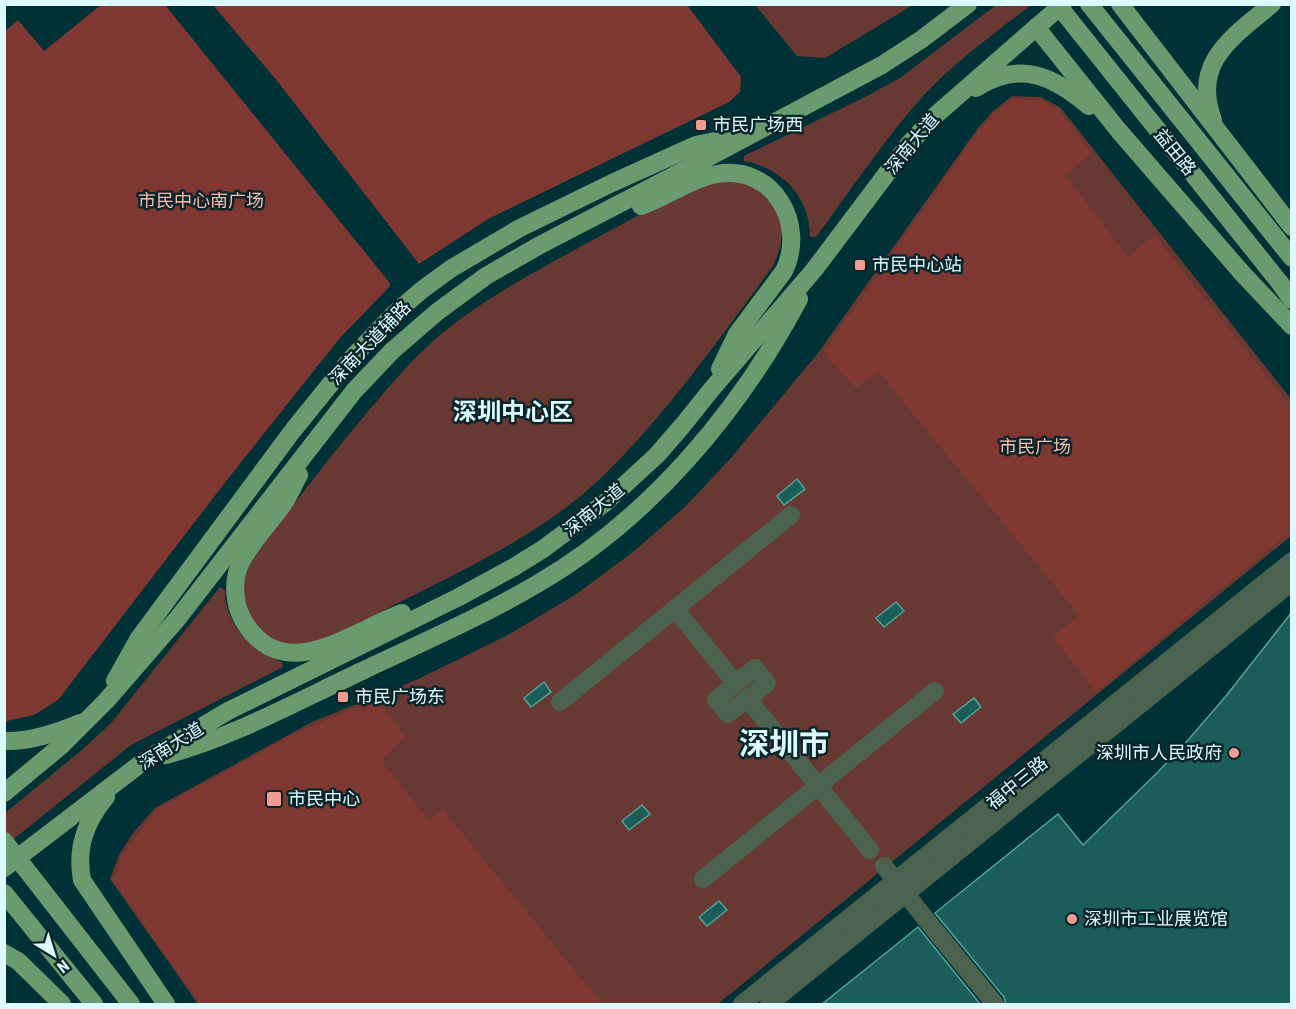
<svg xmlns="http://www.w3.org/2000/svg" width="1296" height="1009" font-family="'Roboto Condensed','Noto Sans SC',sans-serif">
<rect width="100%" height="100%" fill="#003137"/>
<!-- green -->
<g fill="#683832">
<path d="M755,5h158l-88,53 -28,-2z"/>
<path d="M996,5h35c-36,28 -75,56 -106,89 -40,44 -74,96 -109,143h-6c0,-40 -28,-69 -66,-76v-5l123,-60 33,-18z"/>
<path d="M1012,96l28,1 20,10 231,292v137l-573,468h-520l-88,-125 9,-24 14,-22 22,-25 157,-86 104,-42 88,-43 71,-42 58,-43 53,-46 44,-47 88,-106 160,-225 14,-16z"/>
<path d="M723,179c9,2 19,3 28,7 7,3 13,9 18,15 20,20 14,42 4,65 -54,73 -106,148 -171,211 -59,57 -136,91 -208,128 -25,13 -55,32 -82,38 -8,2 -24,3 -32,1 -11,-3 -24,-18 -29,-27 -11,-18 -9,-39 0,-56 38,-51 77,-102 118,-151 20,-23 39,-46 62,-67 49,-44 111,-75 169,-107 38,-20 81,-47 123,-57z"/>
<path d="M220,587l5,3c0,35 26,60 57,72l1,5 -152,78 -126,101v-33l78,-64 28,-26z"/>
</g>
<!-- forest -->
<g fill="#7f3831">
<path d="M101,5h64l224,277 1,4 -51,53 -112,141 -169,220 -24,15 -27,6 -3,-1 1,-689 13,-11 26,31z"/>
<path d="M213,5h474l54,72 -1,15 -11,10 -241,117 -69,45 -141,-182z"/>
<path d="M1013,99h28l17,11 33,43 -26,22 63,82 26,-22 137,172v124l-195,161 -43,-55 26,-22 -201,-244 -22,17 -27,-29 -4,-9 154,-220 16,-18z"/>
<path d="M375,698l31,39 -25,23 48,61 14,-11 159,194h-402l-87,-124 8,-23 36,-48 132,-72z"/>
</g>
<!-- building -->
<g fill="#1b5d58" stroke="#51a49d" stroke-width="1.5">
<path d="M797,479l8,10 -21,16 -7,-9z"/>
<path d="M896,602l8,9 -20,16 -8,-9z"/>
<path d="M1292,612v389l-5,4h-281l-2,-8 -69,-84 123,-99 25,31 74,-72 32,-34 37,-43z"/>
<path d="M544,682l7,10 -20,15 -7,-9z"/>
<path d="M974,698l7,9 -20,16 -8,-9z"/>
<path d="M642,805l8,9 -21,16 -7,-9z"/>
<path d="M719,901l8,9 -20,16 -8,-9z"/>
<path d="M918,927l63,78h-160l71,-57z"/>
</g>
<g fill="none" stroke-linecap="round" stroke-linejoin="round">
<!-- minor -->
<g stroke="#4b634e" stroke-width="18">
<path d="M675,609l61,75"/>
<path d="M755,668l12,15 -39,31 -12,-14z"/>
<path d="M747,698l123,152"/>
<path d="M560,702l231,-187"/>
<path d="M703,879l232,-188"/>
<path d="M928,922l67,82"/>
<path d="M742,1004l550,-443"/>
<path d="M769,1004l523,-422"/>
</g>
<!-- major -->
<g stroke="#699b6f" stroke-width="18">
<path d="M1120,4l172,223"/>
<path d="M1036,27l83,104 123,142 50,53"/>
<path d="M976,88c44,-28 77,-12 113,18"/>
<path d="M1213,120c-22,-58 20,-83 59,-116"/>
<path d="M641,206c26,-9 49,-27 76,-32 56,-10 90,50 67,97l-47,63 -17,35"/>
<path d="M1280,283l12,17"/>
<path d="M299,475c-5,9 -9,19 -15,28 -14,20 -32,38 -43,59 -9,18 -7,42 2,58 40,68 107,12 159,-7"/>
<path d="M115,681l24,-43 155,-209 56,-69 44,-46 29,-25 29,-21 68,-40 92,-45 84,-38 38,-8"/>
<path d="M4,741c26,1 52,-8 76,-18"/>
<path d="M166,755c69,-19 132,-54 196,-84 59,-28 119,-54 175,-87 112,-65 202,-172 262,-285"/>
<path d="M4,793l58,-48 44,-44 72,-83 176,-227 38,-40 45,-39 49,-36 54,-31 156,-81 186,-99 40,-26 46,-35"/>
<path d="M106,797c-21,25 -30,51 -24,83l84,124"/>
<path d="M4,868l140,-107 84,-50 231,-114 55,-30 29,-18 63,-47 51,-47 26,-30 28,-35 103,-120 95,-126 28,-30 126,-110"/>
<path d="M4,953l14,8 44,43"/>
</g>
<!-- minor-bridge -->
<path stroke="#4b634e" stroke-width="18" d="M884,866l44,56"/>
<!-- major-bridge -->
<g stroke="#699b6f" stroke-width="18">
<path d="M1057,4l223,279"/>
<path d="M1089,4l203,254"/>
<path d="M4,841l127,163"/>
<path d="M4,893l90,111"/>
</g>
</g>
<!-- markers -->
<g fill="#f59c91" stroke="#0a2529" stroke-width="2">
<rect x="695" y="119" width="12" height="12" rx="3"/>
<rect x="854" y="259" width="12" height="12" rx="3"/>
<rect x="337" y="691" width="12" height="12" rx="3"/>
<circle cx="1234" cy="753" r="6"/>
<rect x="266" y="791" width="16" height="16" rx="3"/>
<circle cx="1072" cy="919" r="6"/>
</g>
<g text-anchor="middle" stroke-width="5" stroke-linejoin="round" paint-order="stroke">
<!-- poi labels -->
<g font-size="18" fill="#dcfaff" stroke="#0a2529" text-anchor="start">
<text x="713" y="131">市民广场西</text>
<text x="872" y="271">市民中心站</text>
<text x="355" y="703">市民广场东</text>
<text x="1222" y="759" text-anchor="end">深圳市人民政府</text>
<text x="288" y="805">市民中心</text>
<text x="1084" y="925">深圳市工业展览馆</text>
</g>
<!-- street labels -->
<g font-size="18" fill="#dcfaff" stroke="#0a2529">
<text transform="translate(912 144) rotate(-50)" y="6">深南大道</text>
<text transform="translate(1175 152) rotate(51)" y="6">益田路</text>
<text transform="translate(370 343) rotate(-46)" y="6">深南大道辅路</text>
<text transform="translate(594 510) rotate(-39)" y="6">深南大道</text>
<text transform="translate(171 746) rotate(-32)" y="6">深南大道</text>
<text transform="translate(1017 783) rotate(-39)" y="6">福中三路</text>
</g>
<!-- park labels -->
<g font-size="18" fill="#fab8af" stroke="#0a2529">
<text x="201" y="207">市民中心南广场</text>
<text x="1035" y="453">市民广场</text>
</g>
<!-- district labels -->
<g font-size="24" font-weight="bold" fill="#dcfaff" stroke="#0a2529">
<text x="513" y="420">深圳中心区</text>
</g>
<!-- town labels -->
<g font-size="30" font-weight="bold" fill="#dcfaff" stroke="#0a2529">
<text x="784" y="754">深圳市</text>
</g>
</g>
<!-- border -->
<rect width="1296" height="1009" fill="none" stroke="#dcfaff" stroke-width="12"/>
<!-- north arrow -->
<g transform="translate(54 955) rotate(142)" stroke="#0a2529" stroke-width="4.5" paint-order="stroke">
<path d="M0-4.5L10 22L0 15L-10 22Z" fill="#dcfaff"/>
<text y="-9" font-size="16" font-weight="bold" text-anchor="middle" fill="#dcfaff">N</text>
</g>
</svg>
